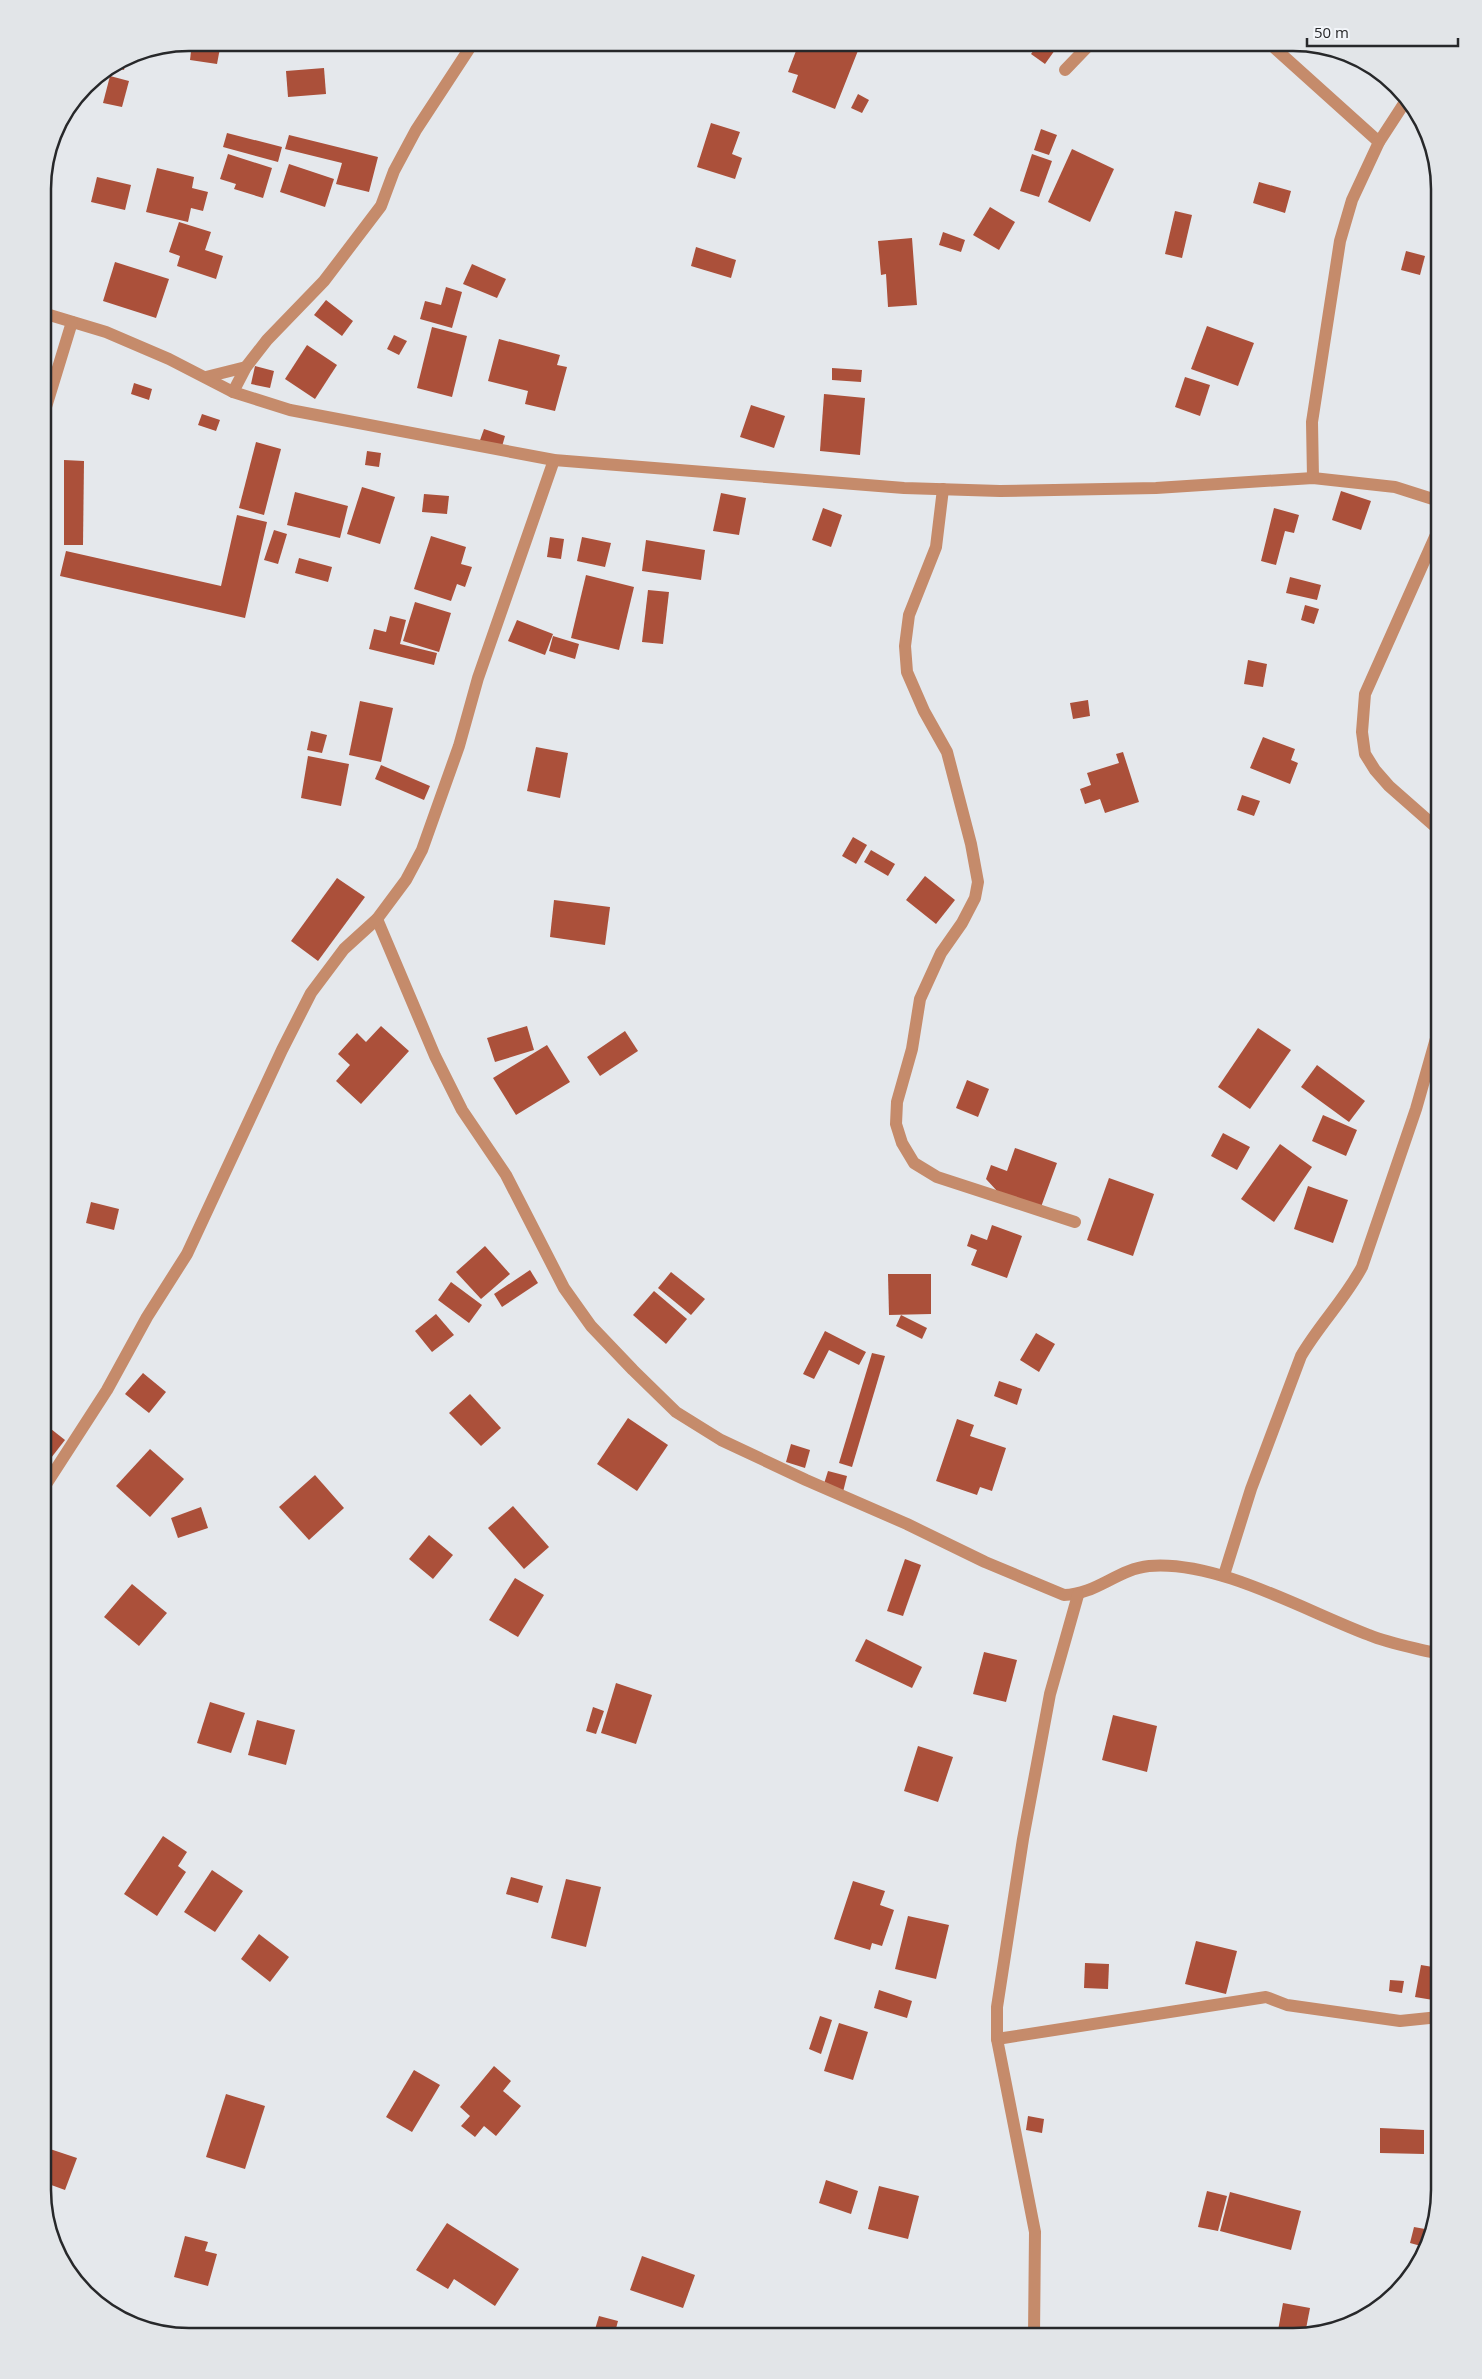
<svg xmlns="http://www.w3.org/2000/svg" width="1482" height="2379" font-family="'Open Sans',sans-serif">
<rect width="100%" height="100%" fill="#e5e8ec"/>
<!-- building -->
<g fill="#ab503a">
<path d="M192,43h29l-4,21 -27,-4z"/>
<path d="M799,43h62l-26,66 -43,-17 6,-17 -10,-3z"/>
<path d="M1039,43h21l-15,21 -14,-10z"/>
<path d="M127,58l-3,12 -11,-3z"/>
<path d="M324,68l2,26 -38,3 -2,-26z"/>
<path d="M110,76l19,5 -7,26 -19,-4z"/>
<path d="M858,94l11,6 -7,13 -11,-5z"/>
<path d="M711,123l29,9 -8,22 10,4 -7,21 -38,-12z"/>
<path d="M1041,129l16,6 -8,20 -15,-5z"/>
<path d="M227,133l55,14 -4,15 -55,-15z"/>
<path d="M289,135l89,22 -9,35 -33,-8 6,-21 -57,-14z"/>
<path d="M1072,149l42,20 -24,53 -42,-20z"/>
<path d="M228,154l44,14 -9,30 -29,-9 2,-5 -16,-5z"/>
<path d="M1032,154l20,7 -13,36 -19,-6z"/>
<path d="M289,164l45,15 -9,28 -45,-15z"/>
<path d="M157,168l37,9 -2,11 16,4 -5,19 -12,-3 -3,14 -42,-10z"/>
<path d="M97,177l34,8 -6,25 -34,-8z"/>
<path d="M1259,182l32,9 -6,22 -32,-10z"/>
<path d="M990,207l25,15 -16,28 -26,-15z"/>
<path d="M1175,211l17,4 -10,43 -17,-4z"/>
<path d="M179,222l32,10 -6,18 18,6 -7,23 -39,-13 3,-10 -11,-4z"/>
<path d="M943,232l22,8 -4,12 -22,-7z"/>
<path d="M912,238l5,67 -29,2 -2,-33 -5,1 -3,-34z"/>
<path d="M696,247l40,13 -5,18 -40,-12z"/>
<path d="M1406,251l19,5 -5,19 -19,-5z"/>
<path d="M115,262l54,17 -13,39 -53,-17z"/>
<path d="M472,264l34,15 -9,19 -34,-14z"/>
<path d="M446,287l16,5 -10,36 -32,-9 5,-18 16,4z"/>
<path d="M326,300l27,21 -11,15 -28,-21z"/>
<path d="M1207,326l47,17 -16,43 -47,-17z"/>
<path d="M432,327l35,9 -15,61 -35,-9z"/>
<path d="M394,335l13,6 -8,14 -12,-6z"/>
<path d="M499,339l61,16 -3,10 10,2 -12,44 -30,-7 3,-13 -40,-10z"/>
<path d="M307,345l30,20 -22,34 -30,-20z"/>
<path d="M255,366l19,5 -4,17 -19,-4z"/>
<path d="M832,368l30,2 -1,12 -29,-2z"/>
<path d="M1185,377l25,8 -10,31 -25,-9z"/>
<path d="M134,383l18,6 -3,11 -18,-6z"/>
<path d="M824,394l41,4 -5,57 -40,-4z"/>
<path d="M751,405l34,11 -11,32 -34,-11z"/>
<path d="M202,414l18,6 -4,11 -18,-6z"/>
<path d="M484,429l21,7 -4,14 -22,-7z"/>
<path d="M256,442l25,7 -17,66 -25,-7z"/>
<path d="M367,451l14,2 -2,14 -14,-2z"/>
<path d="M64,460l20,1 -1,84h-19z"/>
<path d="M362,487l33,10 -15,47 -33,-10z"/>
<path d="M1341,491l30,10 -10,29 -29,-10z"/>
<path d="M295,492l53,14 -8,32 -53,-13z"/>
<path d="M721,493l25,5 -7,37 -26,-4z"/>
<path d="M424,494l25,2 -2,18 -25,-2z"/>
<path d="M823,508l19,7 -11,32 -19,-7z"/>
<path d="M1274,508l25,7 -5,18 -9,-2 -9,34 -15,-4z"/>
<path d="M237,515l30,7 -22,96 -185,-42 6,-25 155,35z"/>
<path d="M274,530l13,4 -9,30 -14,-4z"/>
<path d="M431,536l35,11 -5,17 11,3 -7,20 -8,-3 -6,17 -37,-12z"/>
<path d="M550,537l14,2 -3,20 -14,-2z"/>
<path d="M582,537l29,6 -6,24 -28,-6z"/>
<path d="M646,540l59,10 -4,30 -59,-9z"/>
<path d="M299,558l33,9 -4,15 -33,-9z"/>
<path d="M586,575l48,12 -15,63 -48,-12z"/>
<path d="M1290,577l31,8 -4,15 -31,-7z"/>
<path d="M648,590l21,2 -6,52 -21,-2z"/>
<path d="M415,602l36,11 -12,39 -36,-11z"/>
<path d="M1305,605l14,4 -5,15 -13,-4z"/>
<path d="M390,616l16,4 -6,24 37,9 -3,12 -65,-16 5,-20 12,3z"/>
<path d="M517,620l36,14 -8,21 -37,-14z"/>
<path d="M553,636l26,8 -4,15 -26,-8z"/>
<path d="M1248,660l19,4 -4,23 -19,-3z"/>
<path d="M1088,700l2,16 -17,3 -3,-16z"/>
<path d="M360,701l33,7 -12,54 -32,-7z"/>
<path d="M311,731l16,4 -5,18 -15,-3z"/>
<path d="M1263,737l32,12 -4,11 7,3 -8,21 -40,-16z"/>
<path d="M536,747l32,6 -8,45 -33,-7z"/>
<path d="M1123,752l16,50 -34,11 -5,-14 -15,5 -5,-15 11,-4 -4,-12 32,-10 -3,-9z"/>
<path d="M308,756l41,8 -8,42 -40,-8z"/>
<path d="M381,765l49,21 -6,14 -49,-21z"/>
<path d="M1242,795l18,6 -6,15 -17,-6z"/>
<path d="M853,837l14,8 -11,19 -14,-8z"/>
<path d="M871,850l24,14 -7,12 -24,-14z"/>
<path d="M925,876l30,24 -19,24 -30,-24z"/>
<path d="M337,878l28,19 -47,64 -27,-20z"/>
<path d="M554,900l56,7 -5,38 -55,-8z"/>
<path d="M381,1026l28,25 -48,53 -25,-23 14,-16 -12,-11 19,-21 9,9z"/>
<path d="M527,1026l7,24 -39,12 -8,-24z"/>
<path d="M1258,1028l33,22 -41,59 -32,-22z"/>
<path d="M625,1031l13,20 -38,25 -13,-19z"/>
<path d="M547,1045l23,37 -54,33 -23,-37z"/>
<path d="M1317,1065l48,36 -16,21 -48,-35z"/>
<path d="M967,1080l22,9 -11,28 -22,-9z"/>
<path d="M1323,1115l34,15 -11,26 -34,-15z"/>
<path d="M1223,1133l27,14 -13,23 -26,-14z"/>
<path d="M1280,1144l32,23 -38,55 -33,-23z"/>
<path d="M1015,1148l42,15 -16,44 -43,-15 -12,-13 5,-14 16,6z"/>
<path d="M1109,1178l45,16 -21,62 -46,-16z"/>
<path d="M1308,1186l40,14 -15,43 -39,-14z"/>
<path d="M91,1202l28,7 -5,21 -28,-7z"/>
<path d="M992,1225l30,11 -15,42 -36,-13 6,-15 -10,-4 4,-12 16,6z"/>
<path d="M485,1246l25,28 -29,25 -25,-27z"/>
<path d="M530,1270l8,13 -36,24 -8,-13z"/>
<path d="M671,1272l34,27 -14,16 -33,-27z"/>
<path d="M888,1274h43v40l-42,1z"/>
<path d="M451,1282l31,23 -13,18 -31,-23z"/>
<path d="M654,1291l33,28 -21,25 -33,-29z"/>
<path d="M436,1314l18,21 -22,17 -17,-21z"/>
<path d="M901,1315l26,13 -5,11 -26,-13z"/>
<path d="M825,1331l41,21 -7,13 -30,-15 -15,29 -11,-5z"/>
<path d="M1036,1333l19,11 -16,28 -19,-12z"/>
<path d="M872,1353l13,3 -33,111 -13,-4z"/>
<path d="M143,1373l23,19 -17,21 -24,-19z"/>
<path d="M999,1381l23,8 -5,16 -23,-9z"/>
<path d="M470,1394l31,34 -20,18 -32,-33z"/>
<path d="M628,1418l40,27 -31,46 -40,-27z"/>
<path d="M957,1419l17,6 -4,11 36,12 -14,43 -12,-4 -3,8 -41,-14z"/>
<path d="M51,1429l14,11 -14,18 -8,-7v-13z"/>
<path d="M791,1444l19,6 -5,18 -19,-6z"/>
<path d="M150,1449l34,30 -34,38 -34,-31z"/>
<path d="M828,1471l19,5 -4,16 -20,-5z"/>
<path d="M315,1475l29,33 -35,32 -30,-33z"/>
<path d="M513,1506l36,41 -25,22 -36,-41z"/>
<path d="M201,1507l7,21 -30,10 -7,-20z"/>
<path d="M429,1535l24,20 -20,24 -24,-20z"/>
<path d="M905,1559l16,6 -18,51 -16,-5z"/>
<path d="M515,1578l29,17 -26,42 -29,-17z"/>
<path d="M132,1584l35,29 -28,33 -35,-29z"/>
<path d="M866,1639l56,28 -10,21 -57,-27z"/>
<path d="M984,1652l33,8 -11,42 -33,-8z"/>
<path d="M616,1683l36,12 -16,49 -35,-11z"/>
<path d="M210,1702l35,11 -14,40 -34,-10z"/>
<path d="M593,1707l11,4 -8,23 -10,-3z"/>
<path d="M1113,1715l44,11 -10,46 -45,-12z"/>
<path d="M257,1720l38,10 -9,35 -38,-10z"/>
<path d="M918,1746l35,11 -15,45 -34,-11z"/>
<path d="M163,1836l24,16 -9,14 8,6 -29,44 -33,-22z"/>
<path d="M212,1870l31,21 -28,41 -31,-20z"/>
<path d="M511,1877l32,9 -5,17 -32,-9z"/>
<path d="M566,1879l35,8 -15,60 -35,-9z"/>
<path d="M853,1881l32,10 -5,14 14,5 -12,36 -10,-3 -2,7 -36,-11z"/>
<path d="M908,1916l41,9 -13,54 -41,-10z"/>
<path d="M259,1934l30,23 -19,25 -29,-23z"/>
<path d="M1196,1941l41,10 -11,43 -41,-10z"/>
<path d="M1085,1963l24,1 -1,25 -24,-1z"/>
<path d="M1421,1965l18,3v33l-24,-4z"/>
<path d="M1390,1980l14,1 -2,12 -13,-2z"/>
<path d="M879,1990l33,11 -5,17 -33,-10z"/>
<path d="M820,2016l12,4 -11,34 -12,-5z"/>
<path d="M839,2023l29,9 -15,48 -29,-9z"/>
<path d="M494,2066l17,15 -8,10 18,15 -25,30 -12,-10 -9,11 -14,-11 9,-10 -10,-9z"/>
<path d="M414,2070l26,15 -28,47 -26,-15z"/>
<path d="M226,2094l39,12 -20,63 -39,-12z"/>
<path d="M43,2107l7,3 -7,20z"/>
<path d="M1028,2116l16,3 -2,14 -16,-3z"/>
<path d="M1380,2128l44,2v24l-44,-1z"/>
<path d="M50,2149l27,9 -12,32 -22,-8v-12z"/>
<path d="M826,2180l32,11 -7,23 -32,-11z"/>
<path d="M879,2186l40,10 -11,43 -40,-10z"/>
<path d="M1207,2191l20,5 -9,35 -20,-4z"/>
<path d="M1230,2192l71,19 -10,39 -71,-19z"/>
<path d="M447,2223l72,46 -24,37 -41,-27 -6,10 -32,-19z"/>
<path d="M1414,2227l11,2 -4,17 -11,-3z"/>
<path d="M185,2236l23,6 -3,9 12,3 -9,32 -34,-9z"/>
<path d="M642,2256l53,19 -12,33 -53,-18z"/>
<path d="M1283,2303l27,5 -5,26 -28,2z"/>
<path d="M599,2316l19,5 -4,15h-21z"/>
<path d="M657,2329l15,5 -1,2h-17z"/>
</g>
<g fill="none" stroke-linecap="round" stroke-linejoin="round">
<!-- minor -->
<g stroke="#c58b6b" stroke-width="12">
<path d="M1269,43l110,99"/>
<path d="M1065,70l26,-27"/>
<path d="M43,313l63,19 63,27 64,33 57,18 264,50 350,28 96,3 156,-3 157,-10 82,9 44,14"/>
<path d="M206,377l40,-10"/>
<path d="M233,392l13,-25 21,-27 57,-59 57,-75 13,-35 22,-41 57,-87"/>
<path d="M43,437l3,-30 26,-85"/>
<path d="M1313,478l-1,-56 28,-181 12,-41 27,-58 26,-40"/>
<path d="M943,489l-7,58 -27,68 -4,31 2,26 17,39 23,41 24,92 7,38 -3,16 -13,25 -21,30 -21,46 -8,50 -15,53 -1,22 6,19 12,20 23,14 138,45"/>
<path d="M43,569l2,-10 -2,-37"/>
<path d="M1439,830l-50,-44 -14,-16 -10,-16 -3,-22 3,-38 74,-166"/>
<path d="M377,919l58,137 27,54 44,65 58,113 27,38 42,44 43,42 45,28 85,40 101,44 78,38 79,33c31,0 54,-26 85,-29 69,-6 156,45 220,69 19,8 42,12 62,17h8"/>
<path d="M43,1489l64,-99 40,-73 40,-63 95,-204 29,-57 33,-44 33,-30 29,-39 16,-30 37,-104 19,-68 76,-218"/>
<path d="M1224,1575l27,-86 50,-133c18,-31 44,-57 61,-89l54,-158 23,-81"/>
<path d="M997,2039l269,-42 21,8 113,16 39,-4"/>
<path d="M1034,2336l1,-104 -38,-193v-32l26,-168 27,-145 28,-99"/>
</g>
</g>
<!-- crop -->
<path d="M0 0H1482V2379H0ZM189 51H1293A138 138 0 0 1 1431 189V2190A138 138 0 0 1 1293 2328H189A138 138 0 0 1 51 2190V189A138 138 0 0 1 189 51Z" fill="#e2e5e8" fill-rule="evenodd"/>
<path fill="none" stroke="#27282a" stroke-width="2.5" d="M189 51H1293A138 138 0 0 1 1431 189V2190A138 138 0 0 1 1293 2328H189A138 138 0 0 1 51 2190V189A138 138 0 0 1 189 51Z"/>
<!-- scale -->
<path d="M1307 38v8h151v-8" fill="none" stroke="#27282a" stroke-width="2.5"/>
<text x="1314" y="38" font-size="15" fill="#27282a" stroke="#f2f5f9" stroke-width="4" paint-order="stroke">50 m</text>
</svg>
